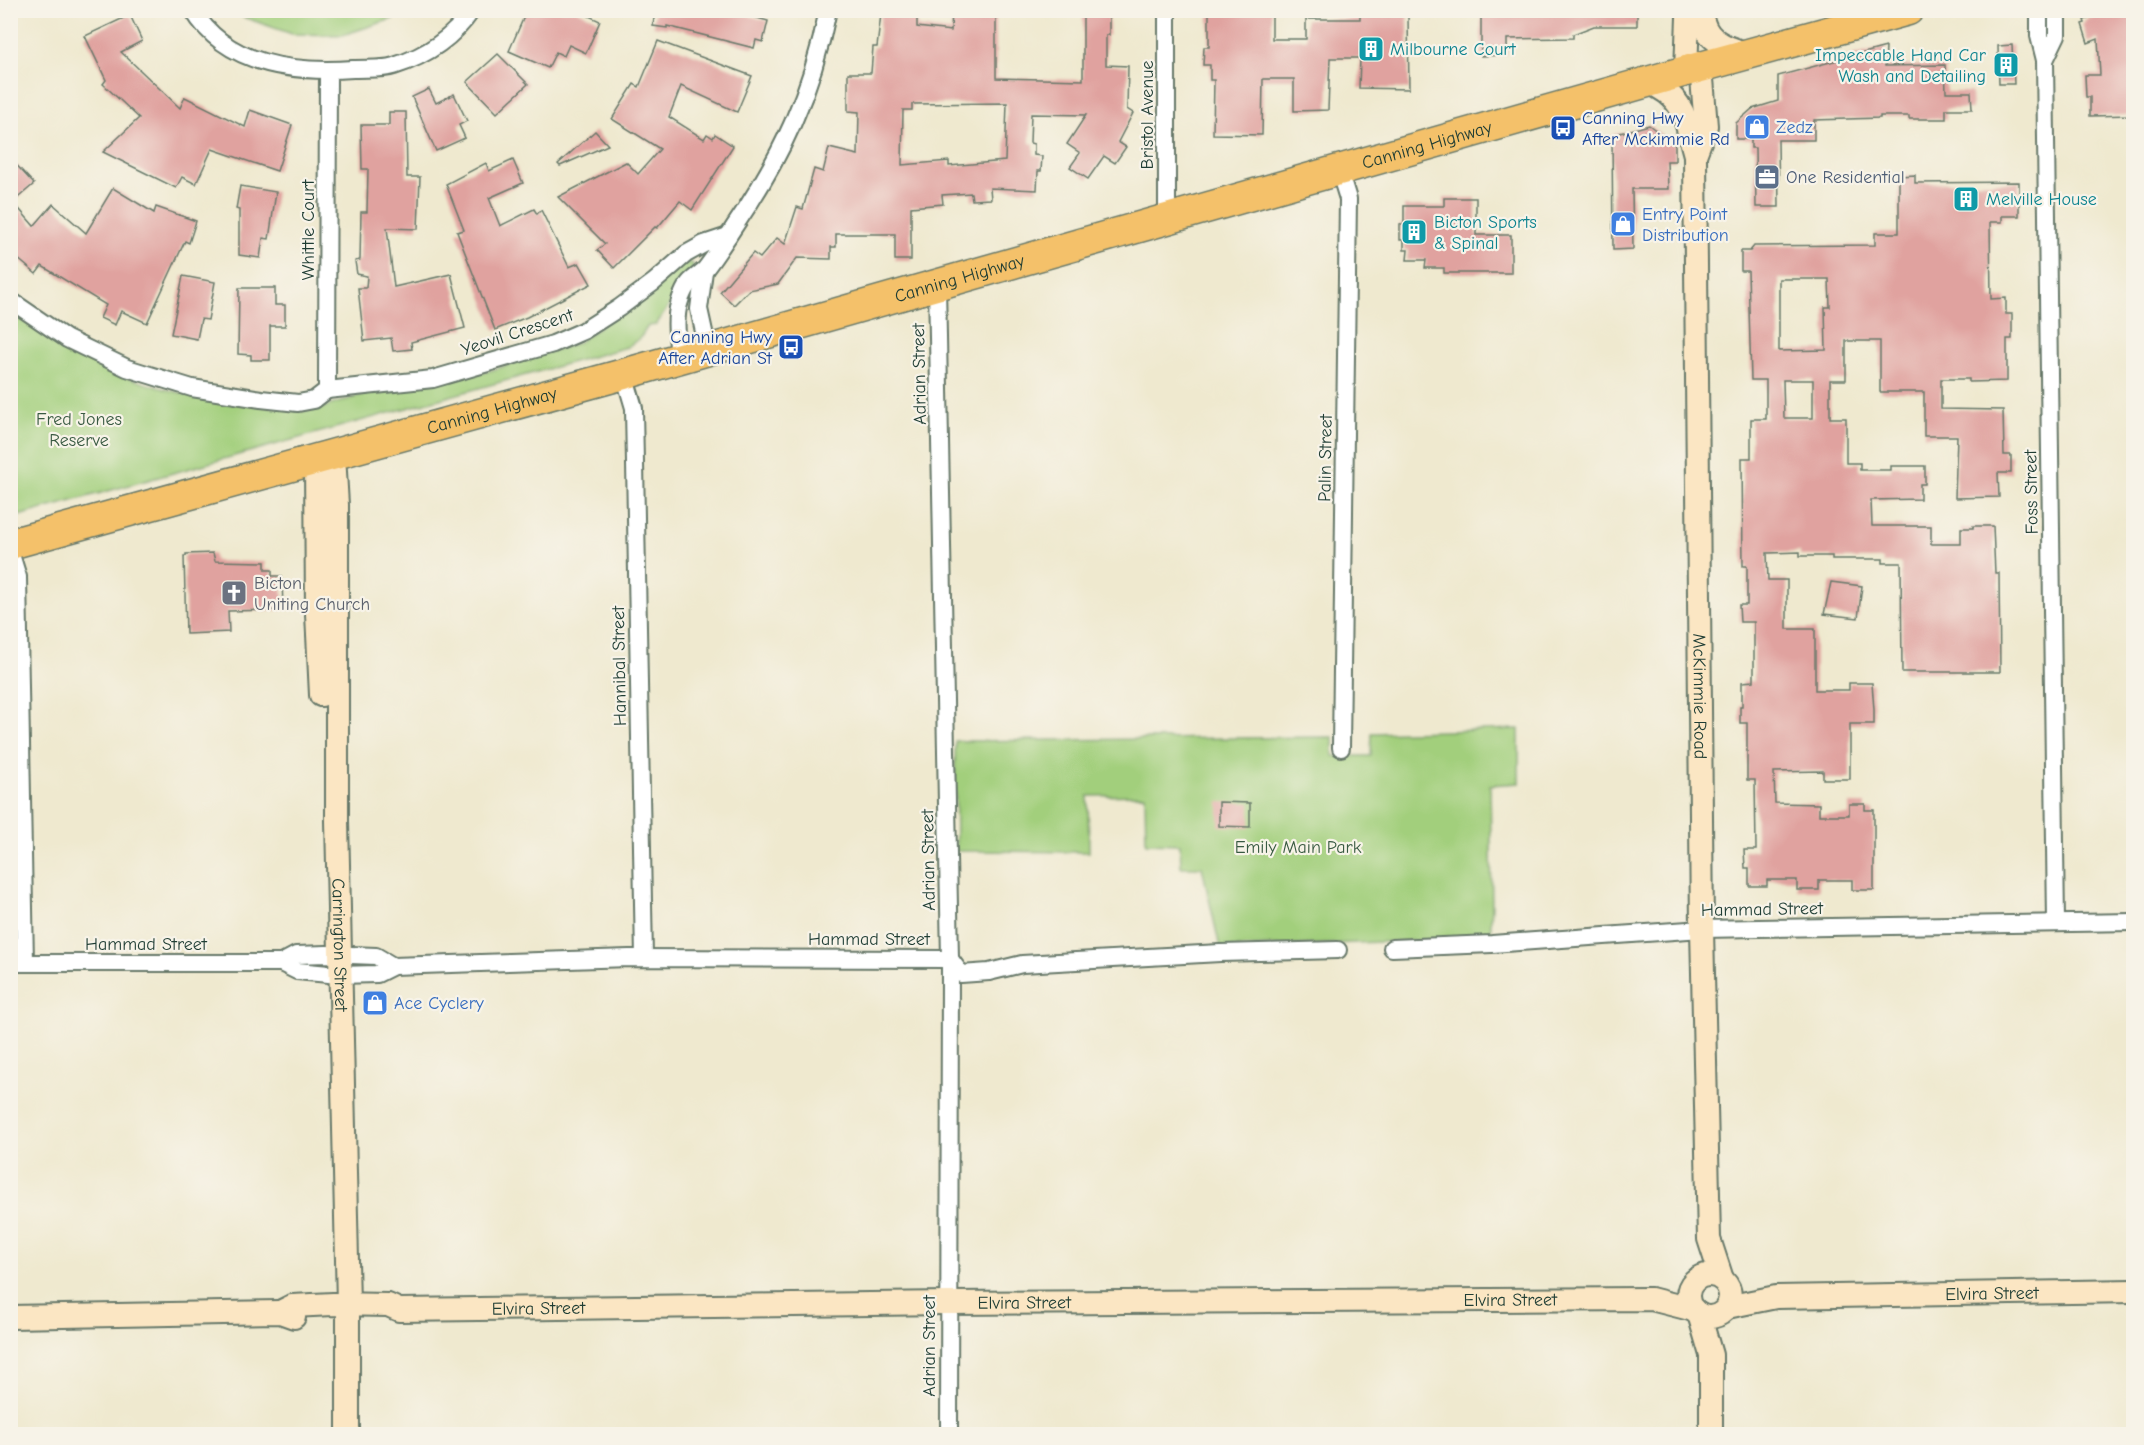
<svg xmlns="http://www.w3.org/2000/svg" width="2144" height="1445" font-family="'Comic Neue',sans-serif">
<rect width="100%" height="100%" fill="#f7f3e8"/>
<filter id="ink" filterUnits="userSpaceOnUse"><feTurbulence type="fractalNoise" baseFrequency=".0167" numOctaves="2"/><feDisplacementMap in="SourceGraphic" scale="12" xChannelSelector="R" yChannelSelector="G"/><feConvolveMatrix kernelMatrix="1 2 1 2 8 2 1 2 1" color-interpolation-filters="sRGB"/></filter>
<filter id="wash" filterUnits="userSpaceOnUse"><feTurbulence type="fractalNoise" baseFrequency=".008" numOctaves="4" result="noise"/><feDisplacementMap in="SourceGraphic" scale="24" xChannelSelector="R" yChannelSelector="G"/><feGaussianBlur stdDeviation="1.35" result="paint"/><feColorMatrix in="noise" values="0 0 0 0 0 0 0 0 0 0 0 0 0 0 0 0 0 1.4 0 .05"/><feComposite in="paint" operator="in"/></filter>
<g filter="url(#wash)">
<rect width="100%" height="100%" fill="#efe9cf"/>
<!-- green -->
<g fill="#a2cf7c" stroke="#608658" stroke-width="1.5">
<path d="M234,11h171l-13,8 -49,16 -51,-1 -49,-17z"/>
<path d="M687,262l5,1 2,5 -38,57 -8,1 -8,12 -13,9 -616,171 -1,-207c46,34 100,64 155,78 44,12 91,15 136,22l18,-2 42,-14 128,-24 88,-28z"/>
<path d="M1519,729v54l-29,2 2,121 -2,32 -270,10 -18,-81h-21l-1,-23 -34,-1 -1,-48 -57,1 1,56 -133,-1 -1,-110 378,-4v19h38l1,-23z"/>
</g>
<g id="blocks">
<!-- building -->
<g fill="#e0a29f" fill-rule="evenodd">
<path d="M527,10h49l24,11 -14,32 -17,-8 -5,11 -8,-4 -8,16 -39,-17z"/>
<path d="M655,10h74l39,11 -5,21 -7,-2 -2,8 -87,-22v2l-14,-2z"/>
<path d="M894,10h23v17l34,4 1,-21h44v68l87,2v-70h26v25h-3v30l22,1 -1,43 6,4 -15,29 8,5 -11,16 -11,-7 -16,23 -18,-12 10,-14 -13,-9 19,-29 -55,-1 -1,29 4,1v11l8,1 -1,15h-3l-1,19 -47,-2 1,11 -19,1 -1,-7 -29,2 1,9 -32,3v53h-16v-26h-59v13h-5v12l-34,-1 -19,26 -29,6 -15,15 -14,-13 33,-39 7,5 17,-20 8,6 12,-37 6,2 11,-40 9,3 6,-24 29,7 1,-43 -11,-1v-38h23l2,-26h4l4,-33h13zM1007,103l-2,58 -56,5v-5l-47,4 1,-55h9v-6z"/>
<path d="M1209,10h63v29h34v-20h54v-9h23v5h25l1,74 -50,-1 1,-30h-30l-2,52 -34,1v-32h-31l-1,56 -49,-1 1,-54h-4v-15h-7l1,-18h5z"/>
<path d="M1481,10h156v16h-43l-21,8v4l-66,1v16l-26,1z"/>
<path d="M2115,10h18v105l-43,1v-19h-4l-1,-22h15l-2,-36 -10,4 -6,-19 3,-1 -1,-3z"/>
<path d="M130,15l12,26 -21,11 59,56 5,-11 60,30 5,-17 42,15 -15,46 -65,-22 -16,35 -14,-7 -6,11 -73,-36 36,-34 -36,-34 3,-4 -21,-44z"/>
<path d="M658,41l94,35 -15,36 -56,-26 -12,31 35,22 3,-5 6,4 2,-4 18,12 -41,64 -12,-9 -23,27 -2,-1 -41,41 -17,-18 8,-6 -47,-47 68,-35 12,12 22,-25 -48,-30 22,-35 5,3z"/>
<path d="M2012,45l2,39h-15l-1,-38z"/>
<path d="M1886,47l-1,19 60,-1 1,27h25l1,17h-26v10h-37v-3h-29v2l-66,2v20h-36l1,67h-23l-1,-59h-4v-9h-15v-16l16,-14 26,-8v-25z"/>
<path d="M498,54l30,30 -31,29 -30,-31z"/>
<path d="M429,89l7,14 18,-9 13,27 -8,4 6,13 -29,13 -24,-54z"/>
<path d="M389,112h17l1,65h13l-2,52 -31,-1 7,59 57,-13 14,54 -54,14 1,7 -19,2 -2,-13 -27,3 -6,-53h8l1,-12 -10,-2 -2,-13 5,-1 1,-48h6l1,-43h-6l-1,-44h28z"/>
<path d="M1649,125l26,20v16h-8l1,28h-36l1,60 -20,1 -1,-115z"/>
<path d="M595,131l13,14 -48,21 -2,-2z"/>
<path d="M10,158l24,26 -21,18 21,24 19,-22 33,29 27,-45 41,25 2,-6 40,14 -7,22 -4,-2 -38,82 -26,-12 -6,14 -15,-7 6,-13 -64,-39 -6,8 -26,-22z"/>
<path d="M513,160l10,23 -34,15 11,28 34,-17 3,5 4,-4 28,57 10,-4 12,21 -64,33 -32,13 -38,-98 7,-2 -18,-46 40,-21 3,8z"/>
<path d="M1915,175v8l104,-1v34h-17v6h-12l1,77 15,-1v16h6v25h-5v42l-38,1v-3h-28v30l62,1 1,45h7v18h-13l1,24 -44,1 2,-62h-33v-44h-44v-51h-34v39h-16v38h16v45h14v7h31v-4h34v18h-5v15l-49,1 1,26h59v18h30v-16h12v-2h20l2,47h4l1,99h-98l-1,-109h-18v-4h-51v-3h-32v-4l-33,1 1,27h19v49h28v61h34v-7h23l2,27v14h-24v55h-27v-8l-49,1 1,31 44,1v11h30v-11h16v6h9v80h-22v-10h-33v10h-22v-10h-30v6h-18v-18h-4l-1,-18h12l-1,-70h-8v-57h-7v-17h2v-24l12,-1v-59h-14l-1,-17h8v-39h-4l-1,-108h9v-39h15v-39h-15l-3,-109h-7v-20h9l4,-5 121,-1v-12h24v-57zM1779,279h50l1,28h-5l1,43 -47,1zM1783,380h30v38h-29z"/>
<path d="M240,186l36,6 -7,47 -6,-1 -3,20 -21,-3v-45l-3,-1z"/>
<path d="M1444,198h32v37h35v38h-67v-5h-19l1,-8h-19l1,-10h-4v-10h-4v-16h4v-18h40z"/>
<path d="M183,276l32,6 -7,38 -7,-1 -4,20 -26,-5z"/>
<path d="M239,288h36v17h10v21h-15v34h-19v-5l-13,-1z"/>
<path d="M213,553l2,8 50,1v8h7v6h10l1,34 -55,1 1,21 -43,2 -2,-78h2v-2z"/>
<path d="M1831,582l31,4 -4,32 -34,-4z"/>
<path d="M1219,802l31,1v24l-31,-1z"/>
</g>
</g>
</g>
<g filter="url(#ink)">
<use href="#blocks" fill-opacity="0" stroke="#68796a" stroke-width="1.5"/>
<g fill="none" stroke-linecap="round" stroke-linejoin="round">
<!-- street casing -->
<g stroke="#68796a" stroke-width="20">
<g id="street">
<path d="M193,10c33,56 101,63 160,59 13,-1 29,1 41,-3 32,-10 59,-28 78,-56"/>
<path d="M2039,10v26l6,24 11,863"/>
<path d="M2045,60l12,-25v-25"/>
<path d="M1339,170l9,29 -7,549"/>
<path d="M1167,219v-209"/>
<path d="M704,271l-5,38 9,41"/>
<path d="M937,285l13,674 -1,475"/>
<path d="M10,300l57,39 60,29 65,20 69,11 37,4 16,-3 13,-10"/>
<path d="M679,359c-1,-18 -5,-38 0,-55 2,-8 7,-19 13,-24 4,-4 10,-7 14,-12 10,-13 19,-27 28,-41 47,-69 78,-135 94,-217"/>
<path d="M624,374l10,34 10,550"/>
<path d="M327,390l106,-11 120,-35 30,-13 36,-23 35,-26 32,-28 18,-10 24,-8"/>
<path d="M327,390l1,-319"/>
<path d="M10,551l8,26 7,386"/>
<path d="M1392,948l100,-4 210,-15 432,-7"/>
<path d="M10,963h271l16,8 42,4 38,-1 16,-8 236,-8 321,1 11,15 28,-2 33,-8 198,-11 118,-3"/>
<path d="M281,963l15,-8 30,-1 50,2 17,10"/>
</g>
</g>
<!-- secondary casing -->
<g stroke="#68796a" stroke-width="26">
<g id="secondary">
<path d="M1698,10c4,6 5,13 8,19 8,15 26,20 42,25"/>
<path d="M1686,71l2,-54 3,-7"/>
<path id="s1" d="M1648,82c39,17 36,36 47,73l7,774 7,310 13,40"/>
<path d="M1695,155l11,-29 -5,-59"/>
<path id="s2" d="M334,455l3,50v316l11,483v130"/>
<path d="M316,460l1,154 4,81"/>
<circle cx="1709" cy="1296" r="21"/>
<path id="s3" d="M1727,1307l49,-10 358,-6"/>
<path id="s4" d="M280,1312l12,-6 41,-2 55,1 11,5 549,-7 703,-4 43,11"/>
<path d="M1699,1314l12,41v79"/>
<path d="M10,1317l270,-5 14,5"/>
</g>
</g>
<!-- highway casing -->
<g stroke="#68796a" stroke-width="33">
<g id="highway">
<path id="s5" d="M10,544l614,-170 1062,-303 222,-61"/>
</g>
</g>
<!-- street -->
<use href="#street" stroke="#fff" stroke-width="16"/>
<!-- secondary -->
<use href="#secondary" stroke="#fbe6c3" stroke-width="22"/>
<!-- highway -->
<use href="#highway" stroke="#f4c16a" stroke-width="30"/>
</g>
</g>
<!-- icons -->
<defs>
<g id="building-square" transform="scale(1.35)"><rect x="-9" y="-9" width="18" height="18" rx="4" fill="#0f9aa8" stroke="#f7f3e8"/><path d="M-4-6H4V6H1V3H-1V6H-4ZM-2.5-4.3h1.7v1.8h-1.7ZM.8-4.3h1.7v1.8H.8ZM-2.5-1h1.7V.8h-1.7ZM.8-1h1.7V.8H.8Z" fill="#fff"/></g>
<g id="shop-square" transform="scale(1.35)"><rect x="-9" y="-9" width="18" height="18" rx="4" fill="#3f7fe0" stroke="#f7f3e8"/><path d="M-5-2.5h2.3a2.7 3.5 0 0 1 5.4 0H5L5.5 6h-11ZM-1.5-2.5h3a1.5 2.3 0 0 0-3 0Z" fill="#fff"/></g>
<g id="bus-square" transform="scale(1.35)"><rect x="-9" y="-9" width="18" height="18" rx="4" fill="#1a4fb4" stroke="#f7f3e8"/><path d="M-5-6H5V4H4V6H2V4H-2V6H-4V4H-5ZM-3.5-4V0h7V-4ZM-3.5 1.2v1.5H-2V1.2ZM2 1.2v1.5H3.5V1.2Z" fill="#fff"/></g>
<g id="office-square" transform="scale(1.35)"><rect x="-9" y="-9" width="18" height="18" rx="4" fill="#5c6f8a" stroke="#f7f3e8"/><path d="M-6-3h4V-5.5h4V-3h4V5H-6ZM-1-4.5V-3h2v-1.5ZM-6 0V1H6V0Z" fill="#fff"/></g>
<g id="church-square" transform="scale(1.35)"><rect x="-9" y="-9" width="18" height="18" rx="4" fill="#6b7280" stroke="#f7f3e8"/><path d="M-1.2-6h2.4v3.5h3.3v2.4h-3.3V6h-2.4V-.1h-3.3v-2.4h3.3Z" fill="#fff"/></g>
</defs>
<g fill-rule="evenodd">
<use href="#building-square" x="1371" y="49"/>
<use href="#building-square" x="2006" y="65"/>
<use href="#shop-square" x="1757" y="127"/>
<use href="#bus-square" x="1563" y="128"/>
<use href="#office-square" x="1767" y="177"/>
<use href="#building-square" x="1966" y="199"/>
<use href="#shop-square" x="1623" y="224"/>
<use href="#building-square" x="1414" y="232"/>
<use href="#bus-square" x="791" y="347"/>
<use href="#church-square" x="234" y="593"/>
<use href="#shop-square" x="375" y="1003"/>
</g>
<g text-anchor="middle" stroke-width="4.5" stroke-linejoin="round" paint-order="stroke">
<!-- culture labels -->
<g font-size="18" fill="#0d838f" stroke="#f7f3e8" text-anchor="start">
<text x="1390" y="55">Milbourne Court</text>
<text x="1986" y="61" text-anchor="end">Impeccable Hand Car<tspan x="1986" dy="21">Wash and Detailing</tspan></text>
<text x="1986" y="205">Melville House</text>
<text x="1434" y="228">Bicton Sports<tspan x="1434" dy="21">&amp; Spinal</tspan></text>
</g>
<!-- street labels -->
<g font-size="18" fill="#1f3d34" stroke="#f7f3e8">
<text transform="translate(1147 115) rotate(-90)" y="6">Bristol Avenue</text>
<text dy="6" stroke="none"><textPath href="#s5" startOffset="1472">Canning Highway</textPath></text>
<text transform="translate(308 230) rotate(-90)" y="6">Whittle Court</text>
<text dy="6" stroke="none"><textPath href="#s5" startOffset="986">Canning Highway</textPath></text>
<text transform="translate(517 332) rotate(-18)" y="6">Yeovil Crescent</text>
<text transform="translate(919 374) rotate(-91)" y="6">Adrian Street</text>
<text dy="6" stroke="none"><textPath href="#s5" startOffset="500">Canning Highway</textPath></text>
<text transform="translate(1325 458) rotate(-89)" y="6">Palin Street</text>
<text transform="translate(2031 492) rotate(-91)" y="6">Foss Street</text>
<text transform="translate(619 666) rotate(-91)" y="6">Hannibal Street</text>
<text dy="6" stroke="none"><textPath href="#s1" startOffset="633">McKimmie Road</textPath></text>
<text transform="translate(928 860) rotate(-91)" y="6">Adrian Street</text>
<text transform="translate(1762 909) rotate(-1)" y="6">Hammad Street</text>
<text x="869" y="945">Hammad Street</text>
<text x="146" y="950">Hammad Street</text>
<text dy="6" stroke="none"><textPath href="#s2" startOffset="490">Carrington Street</textPath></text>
<text dy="6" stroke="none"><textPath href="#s3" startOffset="266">Elvira Street</textPath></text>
<text dy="6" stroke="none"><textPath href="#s4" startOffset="1233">Elvira Street</textPath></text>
<text dy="6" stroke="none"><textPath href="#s4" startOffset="747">Elvira Street</textPath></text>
<text dy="6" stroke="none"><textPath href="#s4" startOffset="261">Elvira Street</textPath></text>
<text transform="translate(929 1346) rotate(-90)" y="6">Adrian Street</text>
</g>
<!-- transit labels -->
<g font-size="18" fill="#164399" stroke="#f7f3e8" text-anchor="start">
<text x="1582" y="124">Canning Hwy<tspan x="1582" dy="21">After Mckimmie Rd</tspan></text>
<text x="772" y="343" text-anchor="end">Canning Hwy<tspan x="772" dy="21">After Adrian St</tspan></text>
</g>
<!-- shop labels -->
<g font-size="18" fill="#366cbe" stroke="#f7f3e8" text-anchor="start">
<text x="1776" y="133">Zedz</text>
<text x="1642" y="220">Entry Point<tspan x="1642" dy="21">Distribution</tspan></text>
<text x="394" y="1009">Ace Cyclery</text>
</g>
<!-- service labels -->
<g font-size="18" fill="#4e5e75" stroke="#f7f3e8" text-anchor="start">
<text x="1786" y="183">One Residential</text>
</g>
<!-- park labels -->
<g font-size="18" fill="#395a42" stroke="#f7f3e8">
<text x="79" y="425">Fred Jones<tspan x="79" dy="21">Reserve</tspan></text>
<text x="1298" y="853">Emily Main Park</text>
</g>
<!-- worship labels -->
<g font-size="18" fill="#5b616d" stroke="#f7f3e8" text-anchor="start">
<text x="254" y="589">Bicton<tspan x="254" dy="21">Uniting Church</tspan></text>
</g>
</g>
<!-- margin -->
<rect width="2144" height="1445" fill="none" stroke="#f7f3e8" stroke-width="36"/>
</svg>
